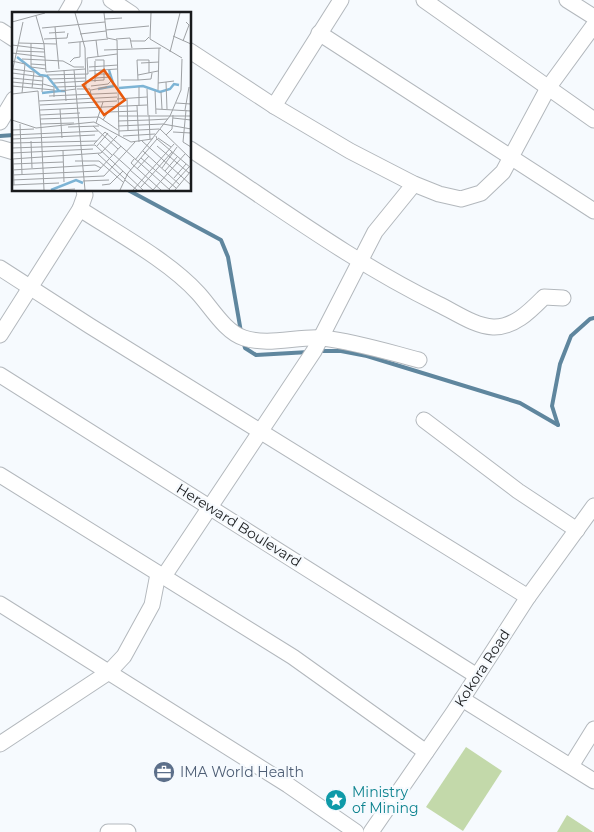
<svg xmlns="http://www.w3.org/2000/svg" width="594" height="832" font-family="Montserrat,sans-serif">
<rect width="100%" height="100%" fill="#f6fafe"/>
<!-- green -->
<g fill="#c3d9aa">
<path d="M466,747l36,24 -39,60 -37,-24z"/>
<path d="M567,815l26,17h-36z"/>
</g>
<g fill="none" stroke-linecap="round" stroke-linejoin="round">
<!-- stream -->
<g stroke="#5f869e" stroke-width="4">
<path d="M0,136l14,-1"/>
<path d="M128,190l93,50 7,17 13,75"/>
<path d="M243,341l2,7 11,7 53,-3"/>
<path d="M319,351h22l26,5 153,47 38,22"/>
<path d="M558,425l-6,-19 8,-42 11,-28 19,-17 4,-1"/>
</g>
<!-- minor casing -->
<g stroke="#b3b8bd" stroke-width="17">
<g id="minor">
<path d="M111,0l21,14"/>
<path d="M424,0l170,120"/>
<path d="M567,0l27,17"/>
<path d="M66,14l8,-14"/>
<path d="M0,30l14,9"/>
<path d="M319,33l275,178"/>
<path d="M190,51l84,55 76,45 64,33 25,10 22,5 20,-6 22,-21 45,-84 46,-63"/>
<path d="M274,106l67,-106"/>
<path d="M0,122l14,-23"/>
<path d="M0,148l14,4"/>
<path d="M190,149c82,53 160,112 248,155 17,8 36,22 55,23 21,1 38,-17 51,-30l19,1"/>
<path d="M80,209c37,24 89,52 118,84 13,14 27,39 46,45 25,8 53,-2 79,0 33,4 65,14 96,22"/>
<path d="M0,268l90,58 438,271"/>
<path d="M0,335l80,-126 5,-14 -1,-5"/>
<path d="M0,375l477,301"/>
<path d="M424,420l94,71 59,39"/>
<path d="M0,475l293,182 133,95"/>
<path d="M164,576l150,-225 61,-119 39,-48"/>
<path d="M0,604l288,181 68,47"/>
<path d="M462,699l132,82"/>
<path d="M0,744l109,-72 15,-16 28,-51 6,-31"/>
<path d="M571,766l23,-37"/>
<path d="M108,832h20"/>
<path d="M371,832l82,-119 75,-116 66,-91"/>
</g>
</g>
<!-- minor -->
<use href="#minor" stroke="#fff" stroke-width="15"/>
</g>
<!-- icons -->
<defs>
<g id="office-disc" transform="scale(1.125)"><circle r="9.5" fill="#5c6f8a" stroke="#f6fafe"/><path d="M-6-3h4V-5.5h4V-3h4V5H-6ZM-1-4.5V-3h2v-1.5ZM-6 0V1H6V0Z" fill="#fff"/></g>
<g id="sight-disc" transform="scale(1.125)"><circle r="9.5" fill="#0f9aa8" stroke="#f6fafe"/><path d="M0-6L1.8-2.2L6-1.7L2.9 1.2L3.7 5.4L0 3.3L-3.7 5.4L-2.9 1.2L-6-1.7L-1.8-2.2Z" fill="#fff"/></g>
</defs>
<g fill-rule="evenodd">
<use href="#office-disc" x="164" y="772"/>
<use href="#sight-disc" x="336" y="800"/>
</g>
<g text-anchor="middle" stroke-width="4.5" stroke-linejoin="round" paint-order="stroke">
<!-- street labels -->
<g font-size="14" fill="#191b1d" stroke="#f6fafe">
<text transform="translate(239 525) rotate(32)" y="5">Hereward Boulevard</text>
<text transform="translate(482 668) rotate(-57)" y="5">Kokora Road</text>
</g>
<!-- service labels -->
<g font-size="14" fill="#4e5e75" stroke="#f6fafe" text-anchor="start">
<text x="180" y="777">IMA World Health</text>
</g>
<!-- culture labels -->
<g font-size="14" fill="#0d838f" stroke="#f6fafe" text-anchor="start">
<text x="352" y="797">Ministry<tspan x="352" dy="16">of Mining</tspan></text>
</g>
</g>
<!-- overview -->
<g transform="translate(12 12)">
<rect width="179" height="179" fill="#f6fafe"/>
<path fill="none" stroke="#7db4d5" stroke-width="2.5" d="M5,45l23,18 7,1 12,15h6M107,76l24,-2 17,6 10,-3 4,-5 5,1M86,77l16,-3 -5,-16M30,81l17,-2M39,178l25,-10 7,3"/>
<path fill="none" stroke="#9ea1a4" stroke-width="1" d="M63,1l10,35 1,42M92,1l3,25 10,2 2,96M139,1l-1,26 32,19M24,4l8,28M93,7l17,-1M0,10l33,-9M43,15l4,42M30,16l63,-6M94,18l43,-4M37,21l16,-1M68,22l26,-3M161,24l18,8M32,27l23,-1 1,-5M104,27l14,-1 2,10M84,28l2,16M119,29h14l4,-4M171,29l6,-16 -3,-3M7,31l37,1M19,31v24l15,2M56,31l40,-4M32,32l2,28 39,-3M0,33l32,4M92,38l57,-2M5,39l27,1M158,40l10,-39M0,41l33,4M75,46l30,-4M10,47l41,2 11,6h10M0,49l13,3 -3,29M83,49v21M58,50l4,-4 6,-1v-15M129,51l18,-1M19,52l15,1M77,55l29,-2M1,57l21,3 -2,16M52,58l2,31M62,58l11,120M77,59l28,-2M0,61l31,4 -1,15M0,61l11,-51M83,62h16M35,63l41,-1 -1,-16M126,63l20,-4M0,66l31,3M83,66l16,-1M37,67l36,-1M109,68h17l-1,-20h12v13M126,68l13,-1 1,-6M0,70l31,3M154,70l1,27M42,71l50,-3v-20h-9M146,71l16,-2M31,72l11,3v10M0,74l42,4M79,74l17,-2 3,-3M45,75l28,-1M127,75v19M65,77h13l1,6M135,77l1,26M79,78l16,-3M146,78l1,-42M49,79l15,-2M143,79l1,23M149,80l1,17M0,82l26,-3 3,37M37,84l68,-3M115,86l1,33M105,87l30,-2M27,89l78,-4M164,91l15,1M28,93l77,-4M125,94l2,36M48,97l2,29M144,97l35,2M28,98l107,-5M173,98l4,-23M174,98l-3,32 8,5M28,103l40,-2M137,103l1,24M106,104h73M161,106l18,2M28,107l59,-2 19,13M0,108l24,8 58,-6 37,20 21,-3 18,-23 11,-26 1,-31M91,108l5,-8 29,-1M137,108l19,-1M106,109l31,-1M84,111l7,-21M8,112l2,50M28,112l34,-1M81,114l25,23M106,114l45,-2 28,5M56,115l31,-1M29,116l3,62M148,117l31,30M0,118l22,-1M107,119l40,-2M93,120l65,58M161,120l18,1M0,123l86,-4M154,123l6,-6 1,-14M111,124l32,-2M146,126l13,9M0,127l83,-4M145,127l34,29M19,129l1,27M130,129l49,44M0,131l85,-2M82,132l11,-12M88,132l12,11M85,134l11,-13M145,134l32,27M0,136l83,-3 48,45M51,139l1,31M131,139l37,34M0,141l81,-4M86,142l27,25M101,142l18,16M129,146l35,30M0,147l89,-6 16,-17M1,147l1,26M122,147l-3,4 30,27M123,148l18,-22M63,149h24l24,21M0,152l51,-2M150,156l15,-21M125,157l12,-13M0,158l83,-5 6,3M118,158l23,20M153,159l12,-14M0,163l86,-4 23,-25M162,166l12,-14M0,168l92,-4 31,-34M113,168l12,10M71,169l26,-1M0,173l47,-2M90,173l8,-1 13,-13M129,175l31,-35M157,177l20,-22M47,178l16,-1M108,178l8,-17 29,-34 -1,-3M121,178l41,-46M141,178l32,-36M163,178l16,-19"/>
<path fill="#e8590c" fill-opacity="0.15" stroke="#e8590c" stroke-width="2.5" d="M92,58l21,30 -21,15 -21,-30z"/>
<rect width="179" height="179" fill="none" stroke="#191b1d" stroke-width="2.5"/>
</g>
</svg>
